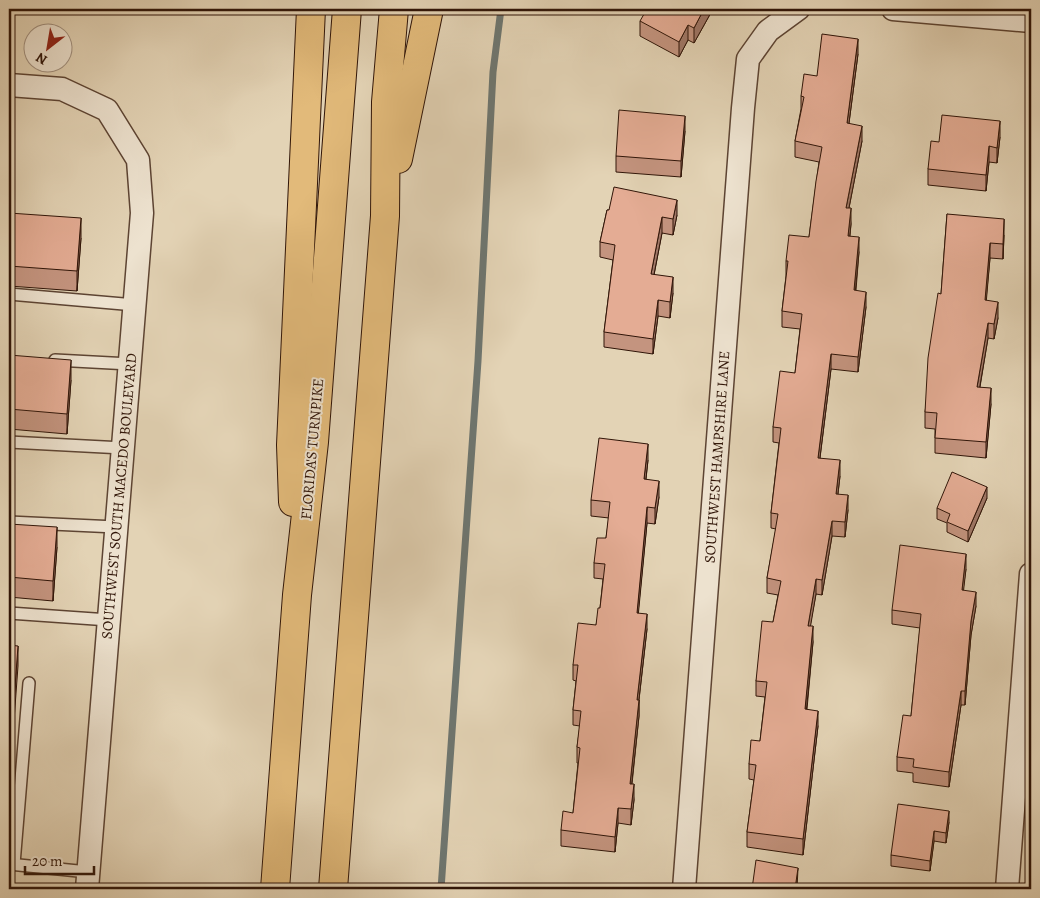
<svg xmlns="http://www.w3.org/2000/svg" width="1040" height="898" font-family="Alegreya,serif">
<rect width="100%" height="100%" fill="#e3d3b5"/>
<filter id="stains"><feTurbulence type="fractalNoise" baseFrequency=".004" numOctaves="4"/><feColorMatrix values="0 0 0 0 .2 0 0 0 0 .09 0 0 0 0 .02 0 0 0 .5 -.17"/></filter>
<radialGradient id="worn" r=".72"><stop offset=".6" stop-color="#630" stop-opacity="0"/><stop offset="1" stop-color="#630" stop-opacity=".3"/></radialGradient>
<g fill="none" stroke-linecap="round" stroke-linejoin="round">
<!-- stream -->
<path stroke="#6e7670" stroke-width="7" d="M441,889l37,-528 15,-289 8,-63"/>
<!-- lane casing -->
<g stroke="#5d4433" stroke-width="14">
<g id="lane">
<path d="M9,294l126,11"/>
<path d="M55,360l75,4"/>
<path d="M9,442l114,6"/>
<path d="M9,522l107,5"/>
<path d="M9,613l100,7"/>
<path d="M9,864l79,8"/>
<path d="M14,864l15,-181"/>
</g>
</g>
<!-- street casing -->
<g stroke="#5d4433" stroke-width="25">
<g id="street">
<path d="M893,9l138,12"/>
<path d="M9,85l53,4 45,21 31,50 4,53 -55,676"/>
<path d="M684,889l59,-781 5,-49 20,-28 30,-22"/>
<path d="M1007,889l24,-315"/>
</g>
</g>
<!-- highway casing -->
<g stroke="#301508" stroke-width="30">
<g id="highway">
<path d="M398,159l31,-150"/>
<path d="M293,502l-2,-57 20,-436"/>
<path d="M275,889l22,-294 17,-153 33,-433"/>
<path d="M333,889l52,-673 1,-114 8,-93"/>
</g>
</g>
<!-- lane -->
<use href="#lane" stroke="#ede2cf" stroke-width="11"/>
<!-- street -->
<use href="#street" stroke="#ede2cf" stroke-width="22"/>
<!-- highway -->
<use href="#highway" stroke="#e2ba7a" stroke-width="28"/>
</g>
<!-- wall -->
<g fill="#c4947f" stroke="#301508">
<path d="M713,9l-19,34 -6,-3 -9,17 -39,-21v-15z"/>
<path d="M858,54l-9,69 13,18 -13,67 2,16 -1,12 9,16 -3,38 10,17 -8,65 -27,-3 -11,89 20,18 -2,18 10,16 -3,27 -13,-1 -10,59 -6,-1 -6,32 3,16 -6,67 11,17 -15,129 -56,-8v-15l7,-52 -5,-1v-15l11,-23 5,-44 -9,-1v-15l17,-59 5,-27 -11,-2v-15l9,-49 -5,-1v-15l8,-70 -6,-1v-15l22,-54 5,-44 -18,-2v-16l4,-35v-15l23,-24 10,-75 -24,-5v-16l6,-32v-13l16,-20z"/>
<path d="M685,131l-4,46 -65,-5v-16z"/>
<path d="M1000,137l-3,26 -8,-1 -3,29 -58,-6v-16l11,-27z"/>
<path d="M607,210l70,5 -4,20 -11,-2 -8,42 19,18 -3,25 -12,-2 -5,38 -49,-7v-15l9,-72 -13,-3v-15z"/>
<path d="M9,213l72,25 -4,53 -68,-5z"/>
<path d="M947,214l57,21 -1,24 -13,-1 -4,42 12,18 -4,21 -6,-1 -8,49 11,17 -5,54 -51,-5v-24l-10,-1v-16l16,-118z"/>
<path d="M9,355l62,25 -4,54 -58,-5z"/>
<path d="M648,460l-2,19 13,18 -4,27 -8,-1 -9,90 9,16 -8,71v16l-7,68 2,16 -3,25 -13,-2 -3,29 -54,-6v-16l12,-17 5,-50h-1v-16l3,-21 -7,-1v-15l3,-29 -3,-1v-15l23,-40 4,-17 3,-29 -9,-1v-15l12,-25 3,-20 -18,-2v-16z"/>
<path d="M987,498l-19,44 -21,-10v-9l-10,-4v-11z"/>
<path d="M9,524l48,23 -4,54 -44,-4z"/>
<path d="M966,569l-3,21 13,16 -5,29 -6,70h-4l-12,82 -36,-5v-9l-16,-2v-14l14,-41 9,-88 -28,-4v-14z"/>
<path d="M949,822l-3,21 -12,-2 -4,30 -39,-5v-11z"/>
</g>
<!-- shaded-wall -->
<g fill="#a07868" stroke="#301508">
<path d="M704,9h9l-19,34v-15z"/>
<path d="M688,25v15l-9,17v-15z"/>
<path d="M858,39v15l-11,84v-15z"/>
<path d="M685,116v15l-4,46v-16z"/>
<path d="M1000,121v16l-3,26v-15z"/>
<path d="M862,126v15l-16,82v-15z"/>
<path d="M989,146v16l-3,29v-16z"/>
<path d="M677,200v15l-4,20v-16z"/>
<path d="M851,208v16l-3,27v-15z"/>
<path d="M662,217v16l-11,57v-16z"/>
<path d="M81,218v20l-4,53v-20z"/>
<path d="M1004,219v16l-1,24v-15z"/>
<path d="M859,237v15l-5,53v-15z"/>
<path d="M990,243v15l-5,58v-16z"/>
<path d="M673,277v16l-3,25v-16z"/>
<path d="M866,292v15l-8,65v-15z"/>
<path d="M658,300v16l-5,38v-15z"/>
<path d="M998,302v16l-4,21v-15z"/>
<path d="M988,323v15l-11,65v-16z"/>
<path d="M831,354v15l-13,104v-15z"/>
<path d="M71,360v20l-4,54v-20z"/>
<path d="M991,388v16l-5,54v-16z"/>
<path d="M648,444v16l-4,35v-16z"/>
<path d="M840,460v16l-4,33v-15z"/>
<path d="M659,481v16l-4,27v-16z"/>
<path d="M987,487v11l-19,44v-11z"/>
<path d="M848,495v15l-3,27v-15z"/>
<path d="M647,507v16l-10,105v-15z"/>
<path d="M832,521v15l-10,59v-15z"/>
<path d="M57,527v20l-4,54v-20z"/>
<path d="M966,554v15l-4,35v-14z"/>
<path d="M816,579v15l-8,47v-15z"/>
<path d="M976,592v14l-5,29 -6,70v-14l6,-70z"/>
<path d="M647,614v15l-10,87v-16z"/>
<path d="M813,626v16l-8,82v-15z"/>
<path d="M18,646v20l-9,123v-20z"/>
<path d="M961,691v14l-12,82v-15z"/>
<path d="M639,700v16l-9,83v-15z"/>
<path d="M818,711v15l-15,129v-16z"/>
<path d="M634,784v16l-3,25v-16z"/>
<path d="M618,808v15l-3,29v-15z"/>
<path d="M949,811v11l-3,21v-10z"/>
<path d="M934,831v10l-4,30v-10z"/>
<path d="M798,868l-1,21h-2z"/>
</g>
<!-- building -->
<g fill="#e4ac94" stroke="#301508">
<path d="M647,9h57l-10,19 -6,-3 -9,17 -39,-21z"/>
<path d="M822,34l36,5 -11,84 15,3 -16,82h5l-3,28 11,1 -5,53 12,2 -8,65 -27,-3 -13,104 22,2 -4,34 12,1 -3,27 -13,-1 -10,59 -6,-1 -8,47h5l-8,83 13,2 -15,128 -56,-7 9,-67 -7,-1 2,-24 9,1 7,-59 -11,-1 6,-60 11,1 8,-41 -14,-3 11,-64 -7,-1 10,-85 -8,-1 7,-56 15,2 7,-59 -20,-3 6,-50h-2l3,-26 20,2 7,-56 6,-34 -27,-6 9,-44 -3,-1 3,-22 13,2z"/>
<path d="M619,110l66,6 -4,45 -65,-5z"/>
<path d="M942,115l58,6 -3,27 -8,-2 -3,29 -58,-6 3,-28 8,1z"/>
<path d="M614,187l63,13 -4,19 -11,-2 -11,57 22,3 -3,25 -12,-2 -5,39 -49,-7 11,-87 -15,-3 7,-32h2z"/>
<path d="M9,213l72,5 -4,53 -68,-5z"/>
<path d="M947,214l57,5 -1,25 -13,-1 -5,57 13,2 -4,22 -6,-1 -11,64 14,1 -5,54 -51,-4 2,-25 -12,-1 3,-54 10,-65 3,1z"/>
<path d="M9,355l62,5 -4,54 -58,-5z"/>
<path d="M599,438l49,6 -4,35 15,2 -4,27 -8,-1 -10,106 10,1 -10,86h2l-9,84h4l-3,25 -13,-1 -3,29 -54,-7 2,-19 10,2 7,-65 -3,-1 4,-36 -8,-1 5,-45h-5l5,-42 18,2 2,-17h2l5,-44 -11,-1 3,-25h9l4,-36 -19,-2z"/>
<path d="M952,472l35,15 -19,44 -21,-9 3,-8 -13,-6z"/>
<path d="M9,524l48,3 -4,54 -44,-4z"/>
<path d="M900,545l66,9 -4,36 14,2 -5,29 -6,70h-4l-12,81 -36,-5 1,-8 -17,-2 6,-42 8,1 10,-102 -29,-4z"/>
<path d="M9,645l9,1 -9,123z"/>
<path d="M898,804l51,7 -3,22 -12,-2 -4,30 -39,-6z"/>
<path d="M756,860l42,8 -3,21h-43z"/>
<path d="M885,885l20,4h-21z"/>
</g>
<g text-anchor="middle" stroke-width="4" stroke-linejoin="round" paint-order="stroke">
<!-- street labels -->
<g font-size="15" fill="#301508" stroke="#ede2cf">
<text transform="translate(312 449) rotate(-85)" y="5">FLORIDA'S TURNPIKE</text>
<text transform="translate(717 457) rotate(-86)" y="5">SOUTHWEST HAMPSHIRE LANE</text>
<text transform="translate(119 496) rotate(-85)" y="5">SOUTHWEST SOUTH MACEDO BOULEVARD</text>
</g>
</g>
<!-- margin -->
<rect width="1040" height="898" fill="none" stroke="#e3d3b5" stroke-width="30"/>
<rect x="10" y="10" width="1020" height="878" fill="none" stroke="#301508" stroke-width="2.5"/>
<rect x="15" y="15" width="1010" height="868" fill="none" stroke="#301508"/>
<!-- north arrow -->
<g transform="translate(48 48) rotate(211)"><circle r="24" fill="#ede2cf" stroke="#a1907f"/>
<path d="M0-4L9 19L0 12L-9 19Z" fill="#8f2418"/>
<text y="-8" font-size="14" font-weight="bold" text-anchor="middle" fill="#301508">N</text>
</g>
<!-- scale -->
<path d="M25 866v8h69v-8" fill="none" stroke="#301508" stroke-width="2.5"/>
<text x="32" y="866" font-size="15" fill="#301508" stroke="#ede2cf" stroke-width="4" paint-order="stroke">20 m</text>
<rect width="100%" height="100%" filter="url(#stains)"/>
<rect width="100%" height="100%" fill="url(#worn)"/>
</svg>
